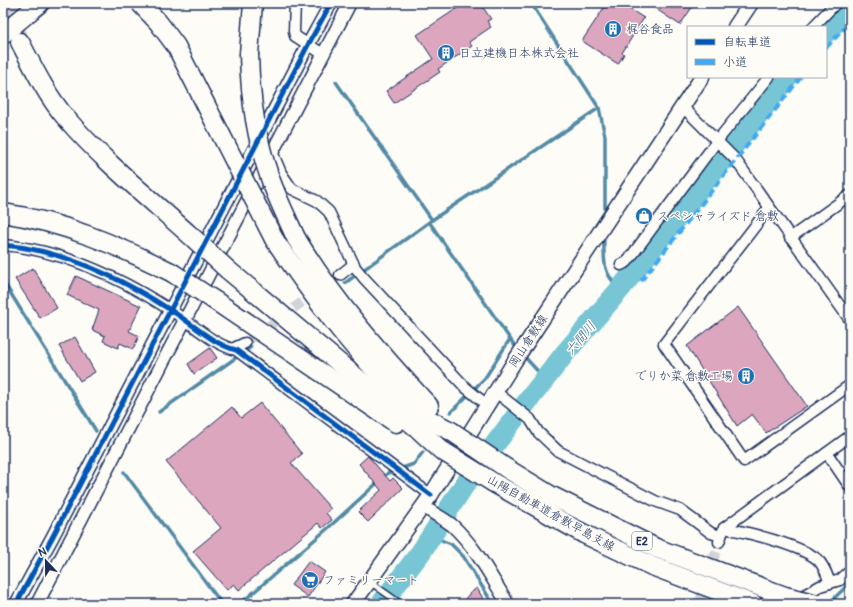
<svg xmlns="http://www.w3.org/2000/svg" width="853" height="607" font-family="Pangolin,'Klee One',sans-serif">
<rect width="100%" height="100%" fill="#fdfcf7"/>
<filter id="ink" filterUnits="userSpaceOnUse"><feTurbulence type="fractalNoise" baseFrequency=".025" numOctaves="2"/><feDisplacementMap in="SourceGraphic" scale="8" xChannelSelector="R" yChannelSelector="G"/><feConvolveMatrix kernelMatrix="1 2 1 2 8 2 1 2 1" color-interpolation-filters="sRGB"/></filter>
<g filter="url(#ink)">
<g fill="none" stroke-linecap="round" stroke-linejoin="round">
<!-- stream -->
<g stroke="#538aa5" stroke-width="3.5">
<path d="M531,3l68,105 6,28v79"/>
<path d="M336,82l96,138"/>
<path d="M430,223l80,116 -25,39 -34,34"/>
<path d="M604,233c0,22 -3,43 17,55"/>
<path d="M3,281l93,150"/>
<path d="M345,283l87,-63 167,-112"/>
<path d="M510,339l8,11"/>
<path d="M522,354l23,25"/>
<path d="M159,412l92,-65"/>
<path d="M124,472l98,132"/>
<path d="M431,536l20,8 12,12 30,48"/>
<path d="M240,604l87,-75 61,-56 26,-9 9,-12"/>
<path d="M828,604l22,-21"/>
</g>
<!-- river -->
<g stroke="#78c6d5" stroke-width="21">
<path d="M826,33l24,-26"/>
<path d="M381,604l40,-52 44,-68 55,-73 46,-59 55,-64 167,-211"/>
</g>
</g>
<!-- building -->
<g fill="#dba6be" stroke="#1b2f5e">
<path d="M465,3h15l11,16 -4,2 4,6 -22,15 3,4 -34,23 2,3 -46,31 -8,-12 47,-32 -16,-24z"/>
<path d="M607,3h24l-3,5 16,10 -22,35 2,1 -6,10 -36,-23z"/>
<path d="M647,3h48l-15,22z"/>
<path d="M33,268l24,40 -17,10 -25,-39z"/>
<path d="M76,276l65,30 -12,25 10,5 -6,13 -13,-6 -2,5 -15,-7 2,-5 -13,-6 7,-20 -32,-15z"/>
<path d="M738,307l69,99 -41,27 -14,-19 -15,12 -50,-80z"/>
<path d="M75,337l20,35 -15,9 -21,-35z"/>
<path d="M210,348l7,10 -23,16 -6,-10z"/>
<path d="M260,403l42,51 -11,9 40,46 -5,4 6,7 -10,8 -4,-5 -79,67 -5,-6 -7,6 -34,-39 28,-23 -55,-66 66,-55 9,11z"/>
<path d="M368,456l22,25 3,-3 10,10 -35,34 -10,-10 23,-22 -22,-26z"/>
<path d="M309,561l16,11 -17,25 -17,-12z"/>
<path d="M477,588l9,16h-25l8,-10z"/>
</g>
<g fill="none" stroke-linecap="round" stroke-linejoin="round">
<!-- minor-tunnel -->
<g stroke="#d0d3d8" stroke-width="10" stroke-dasharray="10 5" stroke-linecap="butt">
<path d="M245,343l95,-68"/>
<path d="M699,604l20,-62"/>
</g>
<!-- motorway-tunnel -->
<path stroke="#d0d3d8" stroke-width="18" stroke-dasharray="18 9" stroke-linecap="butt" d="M8,3l11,35"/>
<!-- service casing -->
<g stroke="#1b2f5e" stroke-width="8">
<path id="service" d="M370,582l31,22"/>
</g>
<!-- minor casing -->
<g stroke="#1b2f5e" stroke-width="13">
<g id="minor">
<path d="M295,3l-1,28 1,5 28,18"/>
<path d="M813,27l23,-24"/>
<path d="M682,106l53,53 115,161"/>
<path d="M273,154l8,19 11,16 25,12 12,11 26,55 8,10 102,110 22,18"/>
<path d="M769,208l-105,136 80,117 106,-76"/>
<path d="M790,238l60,-43"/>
<path d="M3,245c61,5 118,33 169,66 21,13 40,33 64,39l195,145"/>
<path d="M621,265l6,-3 90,-121 52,-64"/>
<path d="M340,275l14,-11"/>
<path d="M232,349l13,-6"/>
<path d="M496,392l34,27 8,13 20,19 97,50 25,9 31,23 10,3"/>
<path d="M827,453l23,34"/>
<path d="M724,528c23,4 75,17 93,31 7,6 10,16 13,24"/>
<path d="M719,542l5,-14 126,-92"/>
<path d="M797,599l23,-13 20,-6 10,-9"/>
</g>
</g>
<!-- tertiary casing -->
<g stroke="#1b2f5e" stroke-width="15">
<g id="tertiary">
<path d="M423,506c9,7 20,12 29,19 24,22 39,52 56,79"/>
<path d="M16,604l37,-68 255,-491 23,-42"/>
<path d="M37,604l313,-601"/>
</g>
</g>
<!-- secondary casing -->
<g stroke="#1b2f5e" stroke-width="17">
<g id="secondary">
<path d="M735,27l16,-24"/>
<path d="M353,604l78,-109 85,-136 186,-282"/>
</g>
</g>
<!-- motorway casing -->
<g stroke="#1b2f5e" stroke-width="21">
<g id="motorway">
<path d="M3,34l37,-31"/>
<path d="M20,42c14,27 27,54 46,76 37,43 83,80 125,118"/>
<path d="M249,54l4,-51"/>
<path d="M3,213c60,9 114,32 168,59"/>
<path d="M296,238c37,62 84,115 133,168"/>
<path d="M274,239c43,63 88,126 148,175 8,7 19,12 29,17"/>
<path d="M228,270l189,158 24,22"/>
<path d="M214,300l182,123"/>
<path d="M506,468l44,27 106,53 129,48"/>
<path d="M494,483l90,51 68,32 101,38"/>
</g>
</g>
<!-- service -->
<use href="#service" stroke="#fdfcf7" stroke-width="5"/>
<!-- minor -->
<use href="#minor" stroke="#fdfcf7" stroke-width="10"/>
<!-- tertiary -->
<use href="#tertiary" stroke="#fdfcf7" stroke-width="12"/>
<!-- secondary -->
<use href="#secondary" stroke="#fdfcf7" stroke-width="14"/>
<!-- motorway -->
<use href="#motorway" stroke="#fdfcf7" stroke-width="18"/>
<!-- rail casing -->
<g stroke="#1b2f5e" stroke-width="4.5">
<path id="rail" d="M846,604l4,-4"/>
</g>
<!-- rail -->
<use href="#rail" stroke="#fdfcf7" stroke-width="3" stroke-dasharray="9" stroke-linecap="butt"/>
<!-- motorway-bridge casing -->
<g stroke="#1b2f5e" stroke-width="21" stroke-linecap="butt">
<g id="motorway-bridge">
<path d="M140,3l18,19 18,24 98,193"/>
<path d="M249,54c1,41 7,85 21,124 7,20 17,40 26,60"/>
<path d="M191,236l37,34"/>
<path d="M171,272l43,28"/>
<path d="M451,431l55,37"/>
<path d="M441,450l53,33"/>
<path d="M785,596l32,8"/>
</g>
</g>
<!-- motorway-bridge -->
<use href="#motorway-bridge" stroke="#fdfcf7" stroke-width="18"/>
<!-- quiet -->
<g stroke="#3fa9f5" stroke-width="4" stroke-dasharray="8 4" stroke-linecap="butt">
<path d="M826,48l24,-26"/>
<path d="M641,281l160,-204"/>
</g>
<!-- cycleway casing -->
<g stroke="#fdfcf7" stroke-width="8">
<g id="cycleway">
<path d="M3,245c61,5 118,33 169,66 21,13 40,33 64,39l195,145"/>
<path d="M16,604l37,-68 255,-491 23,-42"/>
</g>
</g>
<!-- cycleway -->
<use href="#cycleway" stroke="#0057b8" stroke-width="5"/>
</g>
</g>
<!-- icons -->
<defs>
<g id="building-disc" transform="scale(0.9)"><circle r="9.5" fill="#1f6fb2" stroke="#fdfcf7"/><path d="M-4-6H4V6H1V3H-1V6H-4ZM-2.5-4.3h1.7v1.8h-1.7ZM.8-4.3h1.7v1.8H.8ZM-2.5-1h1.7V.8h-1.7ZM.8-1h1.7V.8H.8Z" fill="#fff"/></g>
<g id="shop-disc" transform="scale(0.9)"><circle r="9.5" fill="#1f6fb2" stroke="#fdfcf7"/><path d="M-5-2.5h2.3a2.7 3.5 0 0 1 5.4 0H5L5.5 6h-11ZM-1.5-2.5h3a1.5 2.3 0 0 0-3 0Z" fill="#fff"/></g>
<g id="supermarket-disc" transform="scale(0.9)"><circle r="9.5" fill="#1f6fb2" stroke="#fdfcf7"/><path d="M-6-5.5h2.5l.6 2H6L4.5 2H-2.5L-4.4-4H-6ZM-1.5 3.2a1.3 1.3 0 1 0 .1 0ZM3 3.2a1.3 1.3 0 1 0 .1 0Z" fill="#fff"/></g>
</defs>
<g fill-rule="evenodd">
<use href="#building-disc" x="613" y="29"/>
<use href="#building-disc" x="446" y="53"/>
<use href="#shop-disc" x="644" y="216"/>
<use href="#building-disc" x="746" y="376"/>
<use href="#supermarket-disc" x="310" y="580"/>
</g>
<g text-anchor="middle" stroke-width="3" stroke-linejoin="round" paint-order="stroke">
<!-- shield labels -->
<rect fill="#fdfcf7" stroke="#5f6c8c" stroke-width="1" x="632" y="532" width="20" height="18" rx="3"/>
<g font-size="11" font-weight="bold" fill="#1b2f5e">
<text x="642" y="545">E2</text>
</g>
<!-- poi labels -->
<g font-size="12" fill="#1b2f5e" stroke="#fdfcf7" text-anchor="start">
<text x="626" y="33">梶谷食品</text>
<text x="459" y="57">日立建機日本株式会社</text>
<text x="657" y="220">スペシャライズド 倉敷</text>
<text x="733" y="380" text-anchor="end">でりか菜 倉敷工場</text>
<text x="323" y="584">ファミリーマート</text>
</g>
<!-- street labels -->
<g font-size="12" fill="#1b2f5e" stroke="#fdfcf7">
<text transform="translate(528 341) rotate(-57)" y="4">岡山倉敷線</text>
<text transform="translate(551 513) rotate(29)" y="4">山陽自動車道倉敷早島支線</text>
</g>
<!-- water labels -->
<g font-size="13" font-style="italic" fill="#375c82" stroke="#fdfcf7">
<text transform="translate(580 338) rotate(-50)" y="5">六間川</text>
</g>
</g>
<!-- margin -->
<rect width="853" height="607" fill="none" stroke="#fdfcf7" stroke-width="16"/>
<rect x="8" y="8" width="837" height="591" fill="none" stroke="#1b2f5e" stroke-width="1.5" filter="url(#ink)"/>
<!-- legend -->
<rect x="687" y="26" width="140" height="52" fill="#fdfcf7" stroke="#a3aaba"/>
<rect x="695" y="39" width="20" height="6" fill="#0057b8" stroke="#a3aaba"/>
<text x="723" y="46" font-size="12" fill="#1b2f5e">自転車道</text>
<rect x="695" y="59" width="20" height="6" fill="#3fa9f5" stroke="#a3aaba"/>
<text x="723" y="66" font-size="12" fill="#1b2f5e">小道</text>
<!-- north arrow -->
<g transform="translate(46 561) rotate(338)" stroke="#fdfcf7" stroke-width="3" paint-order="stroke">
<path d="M0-3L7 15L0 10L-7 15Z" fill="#1b2f5e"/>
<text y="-6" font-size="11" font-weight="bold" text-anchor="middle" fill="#1b2f5e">N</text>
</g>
</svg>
